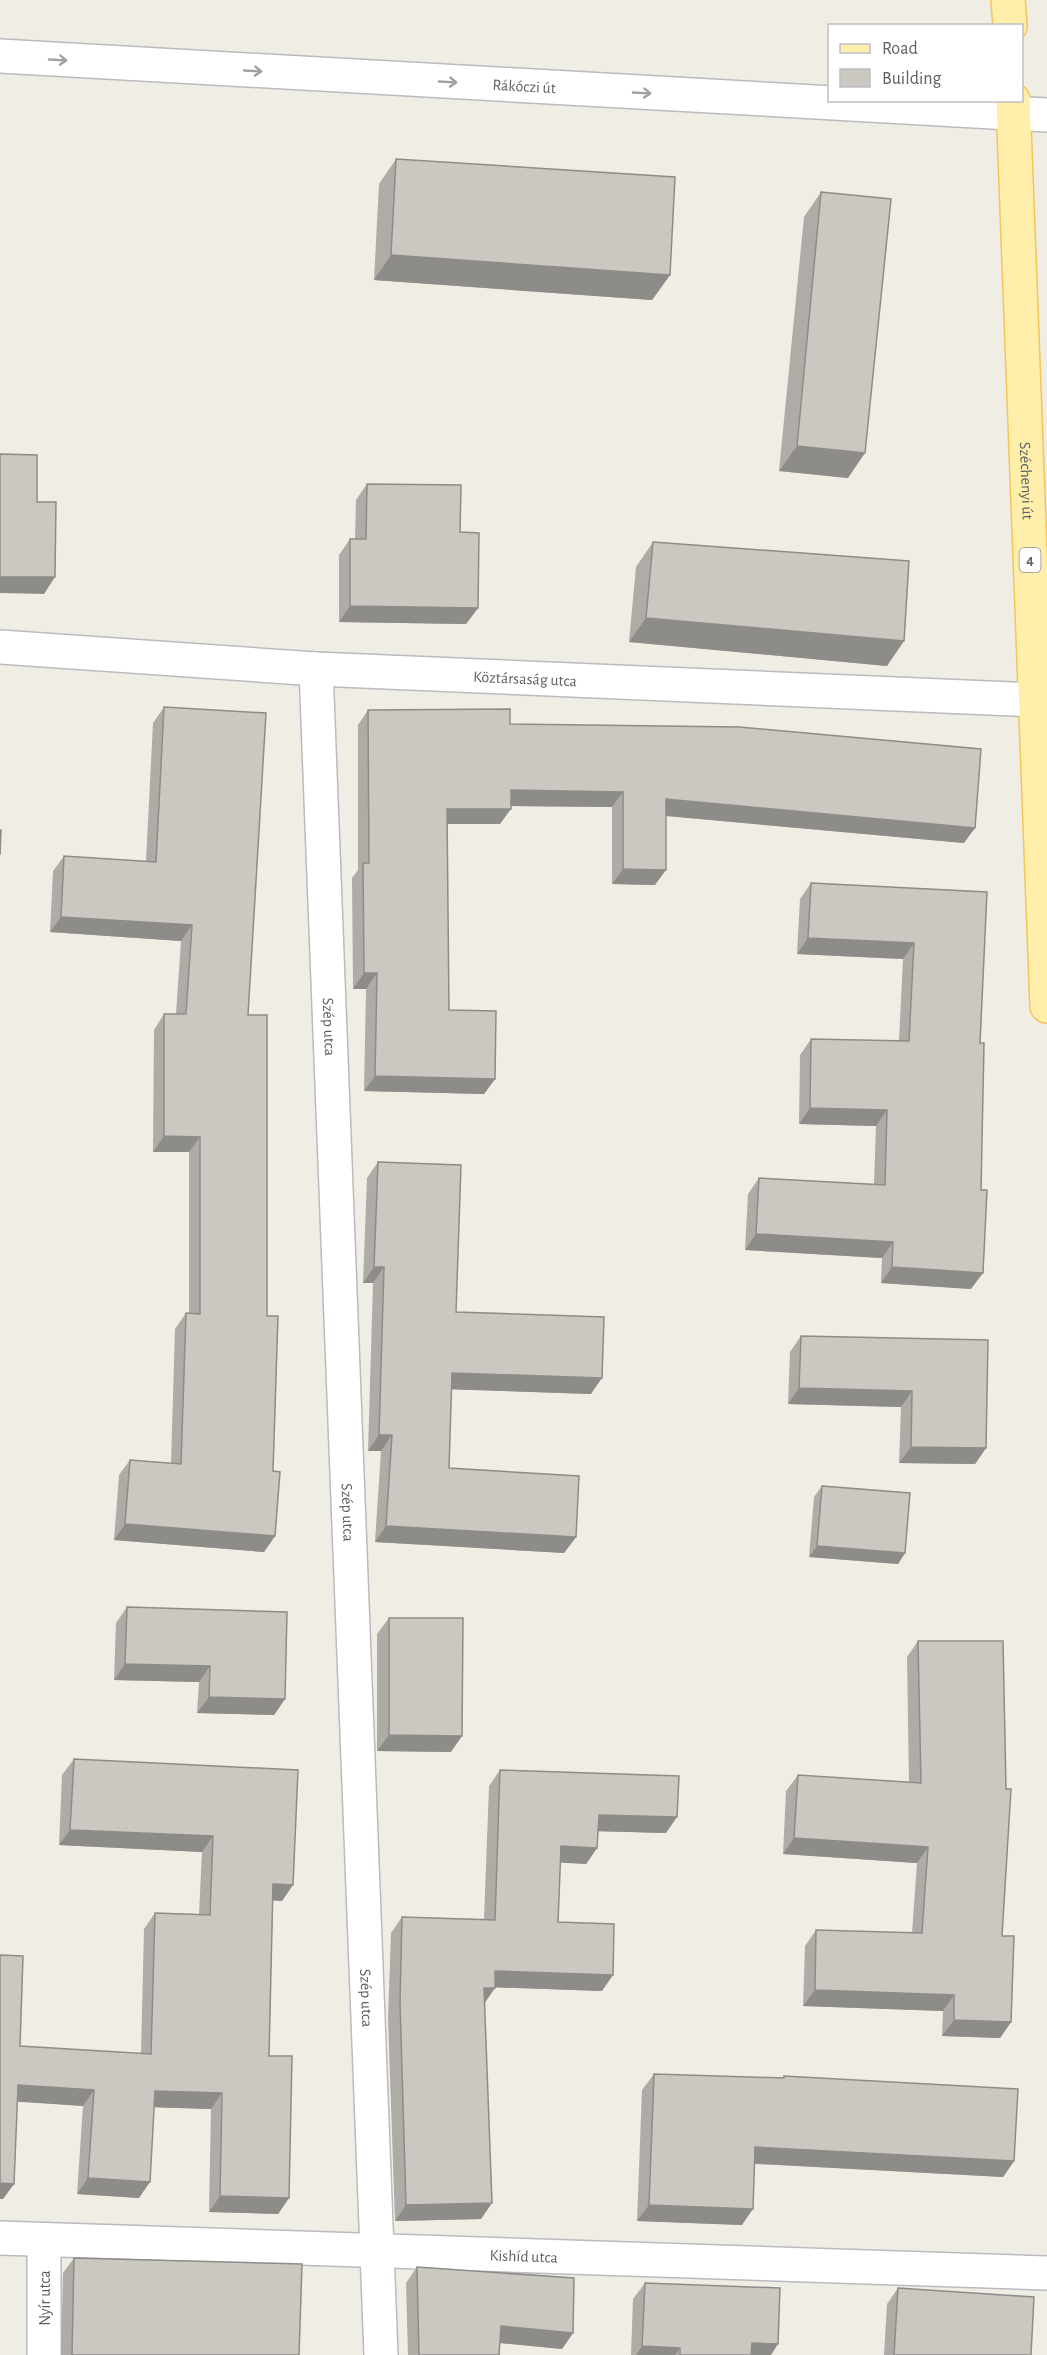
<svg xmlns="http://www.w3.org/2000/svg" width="1047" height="2355" font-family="'Alegreya Sans',sans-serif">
<rect width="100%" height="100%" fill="#f0ede5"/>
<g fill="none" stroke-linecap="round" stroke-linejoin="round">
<!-- minor casing -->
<g stroke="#b8bbbf" stroke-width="36">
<g id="minor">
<path id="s1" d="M0,56l1047,59"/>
<path id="s2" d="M0,647l316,22 720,31 11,9"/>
<path id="s3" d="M316,669l65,1686"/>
<path id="s4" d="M0,2238l1047,35"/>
<path d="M44,2355v-114"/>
</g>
</g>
<!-- primary casing -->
<g stroke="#f5c559" stroke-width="36">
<g id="primary">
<path d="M1008,0l2,26"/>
<path id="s5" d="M1013,100l34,906"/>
</g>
</g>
<!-- minor -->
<use href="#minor" stroke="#fff" stroke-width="33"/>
<!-- primary -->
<use href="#primary" stroke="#ffefab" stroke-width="33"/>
</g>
<!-- wall -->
<g fill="#afaca7">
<path d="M396,159l274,116 -18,25 -278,-20 5,-96z"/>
<path d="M821,192l27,286 -69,-7 25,-254z"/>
<path d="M367,484l93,48 18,76 -12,16 -127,-2v-67l11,-16h5l1,-39z"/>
<path d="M653,542l234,124 -258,-24 7,-75z"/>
<path d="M164,707l84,308 19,301 6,155 2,65 -11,16 -150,-12 5,-65 11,-15 41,3 4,-134 11,-16h3v-161h-36l1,-122 10,-16h12l5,-73 -131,-9 3,-61 11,-15 82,5 7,-138z"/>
<path d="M368,710l142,14 454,119 -298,-27 -11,69 -43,-1v-77l-101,-1 -11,18h-53l2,186 46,69 -11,15 -120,-3 2,-102h-13l-1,-111 6,-8v-145z"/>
<path d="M811,883l176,9 -7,151 -9,246 -90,-6 1,-25 -137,-8 3,-56 11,-16 115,6 2,-58 -77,-2 1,-69 11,-16 88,2 4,-82 -106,-5 3,-55z"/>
<path d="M378,1162l78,150 135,82 -140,-5 -2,79 127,69 -12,16 -189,-11 6,-91h-13l5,-168h-10l4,-105z"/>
<path d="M801,1336l187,4 -2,108 -11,16 -76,-1 2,-56 -113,-3 2,-52z"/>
<path d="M822,1486l83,67 -7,11 -89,-7 5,-60z"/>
<path d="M127,1607l158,92 -11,16 -77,-2 2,-31 -85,-2 2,-57z"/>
<path d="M389,1618l62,134 -74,-1v-117z"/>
<path d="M918,1641l84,295 9,86 -11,16 -58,-2 1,-25 -140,-5 2,-60 11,-16 96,3 5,-70 -134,-9 3,-63 12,-16 111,7 -2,-125z"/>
<path d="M74,1759l224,11 -16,131 -9,-1 -4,156 20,142 -11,16 -69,-2 2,-103 -57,-2 -15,91 -62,-4 6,-88 -66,-5 -14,98h-3v-244l20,91 121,8 3,-125 11,-16 44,1 3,-62 -143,-7 3,-70z"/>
<path d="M500,1770l166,63 -68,-2 -1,17 -11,16 -26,-2 -2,60 44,69 -107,-4 -11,16 -3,216 -86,2 -7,-203 3,-85 11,-16 82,2 5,-133z"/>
<path d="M654,2074l128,4 2,-2 230,85 -11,16 -248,-13 -13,61 -105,-4 5,-131z"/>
<path d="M74,2258l225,97h-238l2,-82z"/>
<path d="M417,2267l156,66 -11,16 -62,-6 -1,12h-91l-2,-72z"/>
<path d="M645,2283l126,72h-140l2,-56z"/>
<path d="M898,2288l133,67h-147l3,-51z"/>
</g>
<!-- shaded-wall -->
<g fill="#8e8c88">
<path d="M391,255l279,20 -18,25 -278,-20z"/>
<path d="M797,446l68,7 -17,25 -69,-7z"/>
<path d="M0,577h55l-11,17 -44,-1z"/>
<path d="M350,606l128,2 -12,16 -127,-2z"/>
<path d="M646,618l258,23 -17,25 -258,-24z"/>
<path d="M511,790l112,2 -11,15 -112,-1z"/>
<path d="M666,799l309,29 -11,15 -308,-28z"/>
<path d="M447,809h64l-11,15h-64z"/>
<path d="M623,869l43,1 -11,15 -43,-1z"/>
<path d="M61,917l131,8 -11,16 -131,-9z"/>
<path d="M808,938l106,5 -11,16 -106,-5z"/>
<path d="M364,973h13l-11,16h-13z"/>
<path d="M375,1076l120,3 -11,15 -120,-3z"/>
<path d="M810,1108l77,2 -11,16 -77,-2z"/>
<path d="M164,1136l36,1 -11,15h-36z"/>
<path d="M756,1234l137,8 -11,16 -137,-8z"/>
<path d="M374,1267h10l-11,16h-10z"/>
<path d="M892,1267l91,6 -12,16 -90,-6z"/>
<path d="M452,1373l150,5 -11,16 -150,-5z"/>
<path d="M799,1388l113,3 -11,16 -113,-3z"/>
<path d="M379,1435h13l-11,16h-13z"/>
<path d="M911,1447l75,1 -11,16 -76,-1z"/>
<path d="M125,1524l150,12 -11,16 -150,-12z"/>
<path d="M386,1526l190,11 -12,16 -189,-11z"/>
<path d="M817,1546l88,7 -7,11 -89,-7z"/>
<path d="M125,1664l85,2 -11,16 -85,-2z"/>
<path d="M209,1697l76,2 -11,16 -77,-2z"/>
<path d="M389,1735l73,1 -11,16 -74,-1z"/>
<path d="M599,1815l78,2 -11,16 -78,-2z"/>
<path d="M70,1830l143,6 -11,16 -143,-7z"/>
<path d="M794,1838l134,9 -11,16 -134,-9z"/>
<path d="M561,1846l36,2 -11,16 -36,-2z"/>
<path d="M273,1884l20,1 -11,16 -20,-1z"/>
<path d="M495,1971l118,4 -11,16 -118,-4z"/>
<path d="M484,1988h11l-11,16z"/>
<path d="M815,1990l139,5 -11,16 -140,-5z"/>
<path d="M954,2020l57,2 -11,16 -58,-2z"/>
<path d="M18,2085l76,5 -11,16 -76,-5z"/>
<path d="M155,2091l67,2 -11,16 -67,-2z"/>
<path d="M755,2147l259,14 -11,16 -259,-14z"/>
<path d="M88,2178l62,4 -11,16 -62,-4z"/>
<path d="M0,2183l14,1 -11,15h-3z"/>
<path d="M220,2196l69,2 -11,16 -69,-2z"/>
<path d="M492,2203l-11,16 -86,2 11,-16z"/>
<path d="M649,2205l104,4 -11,16 -105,-4z"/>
<path d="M501,2326l72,7 -11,16 -72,-7z"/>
<path d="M752,2343l26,1 -7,11h-27z"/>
<path d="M642,2346l38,2 -5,7h-39z"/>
</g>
<!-- building -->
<g fill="#cbc8c2" stroke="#8e8c88" stroke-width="1.5">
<path d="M396,159l279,18 -5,98 -279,-20z"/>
<path d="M821,192l70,7 -26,254 -68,-7z"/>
<path d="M0,454l37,1v47h19l-1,75h-55z"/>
<path d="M367,484l94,1 -1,47 19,1 -1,75 -128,-2v-67h16z"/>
<path d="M653,542l256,19 -5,80 -258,-23z"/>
<path d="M164,707l102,6 -18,302h19v301h11l-5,155 7,1 -5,64 -150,-12 5,-64 51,4 5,-151 14,1v-177l-36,-1v-122h22l6,-89 -131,-8 3,-61 92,6z"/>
<path d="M510,709v15l229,3 242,22 -6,79 -309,-29v71l-43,-1v-77l-112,-2v19h-64l2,201 47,1 -1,68 -120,-3 2,-103h-13l-1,-110h6l-1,-153z"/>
<path d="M0,830h1l-1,25z"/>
<path d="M811,883l176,9 -7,151h4l-3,147h6l-4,83 -91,-6 1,-25 -137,-8 3,-56 126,7 2,-75 -77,-2 1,-69 98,2 5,-98 -106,-5z"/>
<path d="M378,1162l83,3 -5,147 148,5 -2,61 -150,-5 -3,95 130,8 -3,61 -190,-11 6,-91h-13l5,-168h-10z"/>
<path d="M801,1336l187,4 -2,108 -75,-1 1,-56 -113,-3z"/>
<path d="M822,1486l88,7 -5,60 -88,-7z"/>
<path d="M127,1607l160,5 -2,87 -76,-2 1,-31 -85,-2z"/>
<path d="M389,1618h74l-1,118 -73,-1z"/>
<path d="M918,1641h85l3,148h5l-9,147h12l-3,86 -57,-2v-25l-139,-5 1,-60 106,3 6,-86 -134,-9 4,-63 123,8z"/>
<path d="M74,1759l224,11 -5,115 -20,-1 -4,172h23l-3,142 -69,-2 2,-103 -67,-2 -5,91 -62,-4 6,-88 -76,-5 -4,99 -14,-1v-228l23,1 -3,90 131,8 4,-141 55,2 3,-79 -143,-6z"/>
<path d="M500,1770l179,6 -2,41 -78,-2 -2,33 -36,-2 -3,76 56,2 -1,51 -118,-4v17h-11l8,215 -86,2 -6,-203 2,-85 93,3z"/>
<path d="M654,2074l130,4v-2l234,13 -4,72 -259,-14 -2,62 -104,-4z"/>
<path d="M74,2258l228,6 -3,91h-227z"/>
<path d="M417,2267l157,11 -1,55 -72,-7 -2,29h-80z"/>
<path d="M645,2283l135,5 -2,56 -26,-1 -1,12h-71v-7l-38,-2z"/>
<path d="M898,2288l136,9 -3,58h-137z"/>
</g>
<!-- one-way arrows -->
<defs><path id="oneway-shaft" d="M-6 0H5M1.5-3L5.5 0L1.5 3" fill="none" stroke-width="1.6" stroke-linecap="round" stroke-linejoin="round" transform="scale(1.5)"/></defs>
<g stroke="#9ea0a3">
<use href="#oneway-shaft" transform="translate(58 60) rotate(3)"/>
<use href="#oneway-shaft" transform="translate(253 71) rotate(3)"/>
<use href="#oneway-shaft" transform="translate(448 82) rotate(3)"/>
<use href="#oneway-shaft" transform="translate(642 93) rotate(3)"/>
</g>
<g text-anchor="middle" stroke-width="6" stroke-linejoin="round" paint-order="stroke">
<!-- shield labels -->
<rect fill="#fff" stroke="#8e9094" stroke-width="1.5" x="1019.5" y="548" width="21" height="24" rx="4.5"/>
<g font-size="15" font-weight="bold" fill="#5d6166">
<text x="1030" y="565">4</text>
</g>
<!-- street labels -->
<g font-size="16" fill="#5d6166" stroke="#fff">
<text dy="6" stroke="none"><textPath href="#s1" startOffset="525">Rákóczi út</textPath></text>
<text dy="6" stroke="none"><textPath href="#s5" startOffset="381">Széchenyi út</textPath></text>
<text dy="6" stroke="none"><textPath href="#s2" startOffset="526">Köztársaság utca</textPath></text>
<text dy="6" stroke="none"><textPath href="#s3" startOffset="358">Szép utca</textPath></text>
<text dy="6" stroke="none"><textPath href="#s3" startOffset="844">Szép utca</textPath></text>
<text dy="6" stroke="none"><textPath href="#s3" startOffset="1330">Szép utca</textPath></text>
<text dy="6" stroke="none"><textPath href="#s4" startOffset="524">Kishíd utca</textPath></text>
<text transform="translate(44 2298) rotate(-90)" y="6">Nyír utca</text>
</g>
</g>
<!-- legend -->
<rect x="828" y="24" width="195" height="78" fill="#ffffff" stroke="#bec0c2" stroke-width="1.5"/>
<rect x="840" y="44" width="30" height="9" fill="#ffefab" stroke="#bec0c2" stroke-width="1.5"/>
<text x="882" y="54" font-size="18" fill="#5d6166">Road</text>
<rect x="840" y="69" width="30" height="18" fill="#cbc8c2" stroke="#bec0c2" stroke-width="1.5"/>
<text x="882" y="84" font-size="18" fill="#5d6166">Building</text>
</svg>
